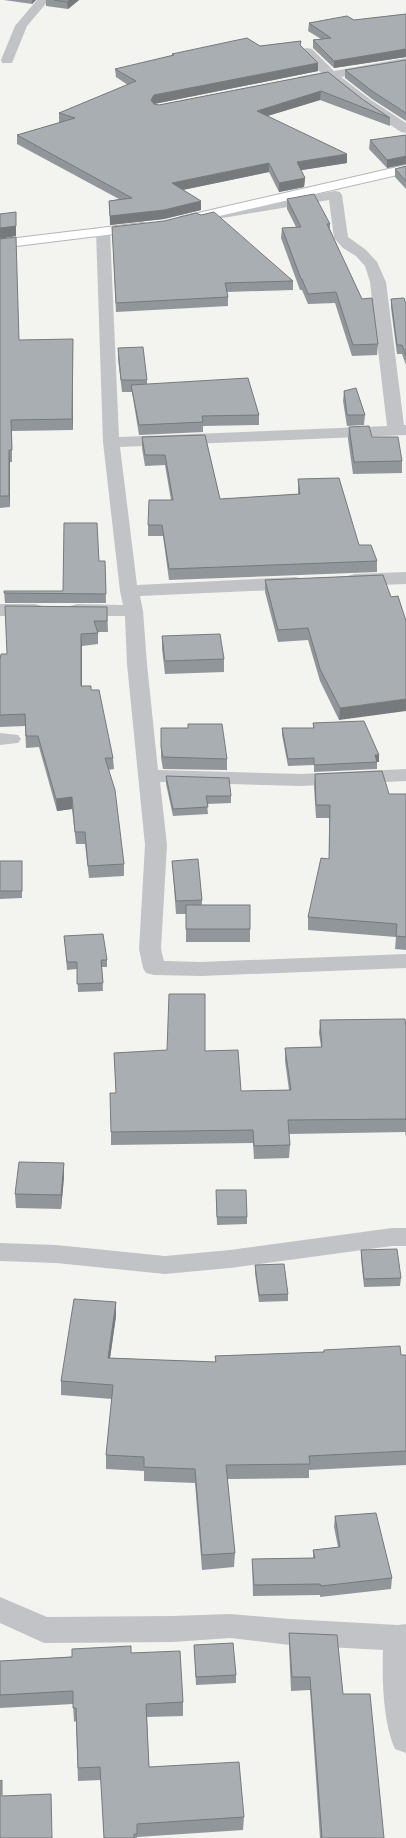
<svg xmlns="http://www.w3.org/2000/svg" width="406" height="1838" font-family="Cabin,sans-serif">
<rect width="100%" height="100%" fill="#f3f3f0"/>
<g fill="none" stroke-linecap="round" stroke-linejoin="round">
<!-- secondary casing -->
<g stroke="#b4b6bb" stroke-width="2">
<g id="secondary">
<path d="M406,165v8l-221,51 -5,-1 -2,-3 2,-3 5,-1z"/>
<path d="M142,223l5,1 2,3 -2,3 -147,18v-8z"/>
</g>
</g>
<!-- street -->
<g fill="#c1c3c6" fill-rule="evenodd">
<path d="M37,0h12l-22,26 -15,37h-10l-1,-3 14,-34z"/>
<path d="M307,48l5,1 22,22 72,-13v8l-65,11 30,23 35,23v10l-5,-1 -39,-26 -34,-27 -25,5 -5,-1 -2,-3 2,-3 23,-4 -20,-21 1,-3z"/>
<path d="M335,191l5,1 2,3 6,42 18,13 11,12 9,20 18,143h2v10l-286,12 17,138 159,-8 7,2 2,4 -2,4 -7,2 -156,7 3,15 4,53 11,106 143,4 105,-5v12l-105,5 -141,-4 7,63 -6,104 3,12 37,1 205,-8v14l-205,8 -47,-1 -8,-2 -3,-5 -4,-19 6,-104 -18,-181 -2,-48h-48l-7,-2 -2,-4 2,-4 7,-2 46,1 -3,-14 -17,-149 -7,-211 2,-3 5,-1 5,1 2,3 9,206 268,-11 -17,-144 -5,-16 -9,-10 -13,-8 -9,-10 -5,-38 -118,20 -5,-1 -2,-3 2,-3 5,-1z"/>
<path d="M406,572v12l-52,2 -6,-2 -3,-4 3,-4 6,-2z"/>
<path d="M0,604h35l7,2 2,4 -2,4 -7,2h-35z"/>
<path d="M0,733l18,2 3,4 -3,4 -18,2z"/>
<path d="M392,1228h14v18h-14l-162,22 -65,6 -109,-11 -56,-2v-18l56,2 109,11 65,-6z"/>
<path d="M0,1597l47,20 126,-1 57,-2 60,5 108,6 8,-1v129l-11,-4c-12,-27 -13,-70 -12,-99l-93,-5 -60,-7 -57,4 -129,1 -44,-20z"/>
</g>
<!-- secondary -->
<use href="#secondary" fill="#fff" fill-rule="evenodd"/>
</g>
<!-- wall -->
<g fill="#91969a">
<path d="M4,0h32l-4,4z"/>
<path d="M46,0h33l-11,9 -22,-3z"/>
<path d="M406,14v43l-72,11 -21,-20v-8l8,-1 -13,-8 1,-8 45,-3z"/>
<path d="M301,41l-1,4 18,26 -164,33 5,1 169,-33 34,27 28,19v8l-70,-26 -52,16 79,47 -46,7 4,8 -1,9 -25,5 -10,-20 -86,18 18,20 -37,9 -54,6 -1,-24 10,-2 -102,-55v-9l44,-13h-2v-9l69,-28 -12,-8 -1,-8 57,-13v-2l88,-8z"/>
<path d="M406,60v61l-34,-22 -27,-21v-8z"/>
<path d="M406,135v29l-19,4 -18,-19 1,-9z"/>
<path d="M406,166v23l-11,-12v-8z"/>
<path d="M287,199l43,25v5l48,115 -1,11 -25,1 -17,-53 -27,1 -6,-14h-2l-19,-52 1,-10 14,-1 -9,-18z"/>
<path d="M112,227l181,54v9l-66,2 1,5v9l-112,6z"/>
<path d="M0,239l19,101 54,10v80l-61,1v31h-2v45l-10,1z"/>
<path d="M391,299l15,5v61l-4,-11h-5l-6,-46z"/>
<path d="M118,348l29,32v4l112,31v10l-56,1v6l-64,3 -7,-43h-10l-4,-33z"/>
<path d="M344,391l21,24 -1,10 -17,1 -4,-25z"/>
<path d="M349,427l23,10 30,24v12l-49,1 -5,-35z"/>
<path d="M205,435l15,64 78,-5v-15l61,66 18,16v11l-208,8 -6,-44h-15v-11l23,-25 -6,-35 -20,1 -3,-18v-11z"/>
<path d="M99,561h6l1,42h-101l-1,-12h59z"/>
<path d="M383,575l-44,145 -19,-39 -12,-41 -30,2 -13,-50v-12z"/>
<path d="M107,607l1,25h-10v12l-16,2v40l9,4 22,68 1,11 -6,1 16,94v12l-35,2 -4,-34h-9l-4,-35 -15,2 -18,-64 -13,1 -1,-22 -25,1v-67l7,-6z"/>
<path d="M162,636l62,23v13l-59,2 -3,-25z"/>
<path d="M313,723l66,32v7h-2v7l-63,3v-7l-26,1 -6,-31v-7h31z"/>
<path d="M161,747l66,12v11l-64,-1 -2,-11z"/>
<path d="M315,774l74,20h17v156l-11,-1 1,-12 -88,-7v-13l21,-58v-41h-13l-2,-31z"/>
<path d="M166,776l65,20v7l-24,1 1,10 -35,2 -7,-32z"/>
<path d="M0,861h22v37l-22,1z"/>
<path d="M172,861l30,39v5l48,24v13h-64v-28h-10l-3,-40z"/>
<path d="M64,936l43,24v7h-5l1,24 -25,1 -1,-23 -10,1z"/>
<path d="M320,1020l86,7v110l-1,-5 -116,2 1,11 -1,13 -35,1 -1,-16 -142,2v-13l5,-39 -2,-40 91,-2 36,40 48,-1 -4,-29v-13l36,-1 -2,-14z"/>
<path d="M64,1163v14l-3,32 -45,-1 -1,-14z"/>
<path d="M216,1198l31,19v7l-30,1z"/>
<path d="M361,1250l40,28 -1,8 -36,1 -3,-29z"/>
<path d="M255,1265l33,29v7l-29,1 -4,-29z"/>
<path d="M116,1302v14l-6,42 105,4v-6l108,-4 1,-2 77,5h5v110l-97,5v8l-82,1 8,74 -1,14 -32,3 -7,-87 -51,-2v-10l-38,-2v-14l6,-56 -51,-4v-14z"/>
<path d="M335,1516l57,62 -1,11 -71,8v-2l-67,1 -1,-37 61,-1v-8l25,-3 -4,-20z"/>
<path d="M289,1633l54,61 41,144h-64l-10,-148 -19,1 -2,-45z"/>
<path d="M194,1645l42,30v8l-40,2z"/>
<path d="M131,1653l52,49v14l-36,1 2,50 95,50 -1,13 -106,7v1h-33l-3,-58 -23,1 -2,-60 -2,1 -1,-18 -73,4v-47z"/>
</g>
<!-- shaded-wall -->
<g fill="#767a7d">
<path d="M32,0h4l-4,4z"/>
<path d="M70,0h9l-11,9 -1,-7z"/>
<path d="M406,49v8l-72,11v-7z"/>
<path d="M318,63v8l-164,33 -3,5v-9l3,-5z"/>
<path d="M321,91l-1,9 -63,19v-8z"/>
<path d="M347,154v9l-51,8 1,-9z"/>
<path d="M406,156v8l-19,4v-8z"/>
<path d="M269,163v9l-97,20v-9z"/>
<path d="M305,178l-1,9 -25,5v-9z"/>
<path d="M201,201v9l-37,9 -54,6v-9z"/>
<path d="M16,212v24l-16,3v-11z"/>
<path d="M73,339v91l-1,-11z"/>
<path d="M9,450l1,12v45l-1,-11z"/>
<path d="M81,634l1,12v51l-1,-11z"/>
<path d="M406,699v12l-67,9 1,-12z"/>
<path d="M375,755h4v7h-5z"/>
<path d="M72,797v12l-15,2 -1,-12z"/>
<path d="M64,1163v14l-3,32v-14z"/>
<path d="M116,1302v14l-8,56v-14z"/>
</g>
<!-- building -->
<g fill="#a9aeb3" stroke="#767a7d">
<path d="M54,0h16l-3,2z"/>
<path d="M406,14v35l-72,12 -21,-21 18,-2 -22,-15 38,-7 7,4z"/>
<path d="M247,38l13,8 41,-5 -1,4 18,18 -164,32 -3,5 3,4 5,1 169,-33 34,27 28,19 -69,-27 -64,20 90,43 -50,8 8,16 -26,5 -10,-20 -97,20 29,18 -37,9 -54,6 -1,-15 23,-3 -115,-63 58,-17 -16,-5 77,-32 -21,-12 59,-14 -2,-1z"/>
<path d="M406,60v53l-34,-22 -27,-21z"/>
<path d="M406,135v21l-19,4 -17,-20z"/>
<path d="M406,166v15l-11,-12z"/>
<path d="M314,194l16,30h-3l35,75 10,-1 6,46 -25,1 -17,-53 -28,2 -6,-15h-1l-19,-51 19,-1 -14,-28z"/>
<path d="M16,212v14l-16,2v-14z"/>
<path d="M214,212l79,69 -68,2 3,14 -112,6 -4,-76 52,-6 32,-8 5,2z"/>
<path d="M16,237l3,103 54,-1 -1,80 -61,1 1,30h-3v46h-9v-257z"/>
<path d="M404,298l2,6v51l-4,-10h-5l-6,-46z"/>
<path d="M143,347l4,33h-26l-3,-32z"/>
<path d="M248,378l11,37 -57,1 1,6 -64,3 -8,-40z"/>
<path d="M356,388l9,27h-18l-3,-24z"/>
<path d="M369,426l3,11h26l4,24 -48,1 -5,-35z"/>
<path d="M205,435l15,64 80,-5 -2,-15 41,-1 20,67h12l6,16 -208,8 -7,-44h-14l1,-25h24l-8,-45h-20l-3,-18z"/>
<path d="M64,523h33l2,38h6l1,33 -102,-1v-2h59z"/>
<path d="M383,575l8,22 7,-1 8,25v78l-66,9 -20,-39 -12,-41 -30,2 -13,-50z"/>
<path d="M5,606l102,1v14h-13l4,12 -17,1v52h10v4h8l14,68h-8l10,32 9,74 -36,2 -3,-34h-10l-3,-35 -16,2 -18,-63h-12l-1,-22 -25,1v-55l1,-6h6z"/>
<path d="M220,634l4,25 -59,2 -3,-25z"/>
<path d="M364,721l15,34h-4l2,7 -63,3v-7l-26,1 -6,-31h32l-1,-5z"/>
<path d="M188,724h34l5,35 -64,-2 -2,-10v-19h27z"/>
<path d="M382,771l7,23h17v143l-10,-1 1,-12 -89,-7 13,-59 8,1 1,-54h-14l-1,-31z"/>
<path d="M166,776l63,2 2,18h-25l2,11 -35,2z"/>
<path d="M198,859l4,41 -26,1 -4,-40z"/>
<rect x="0" y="861" width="22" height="30"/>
<rect x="186" y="905" width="64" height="24"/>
<path d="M103,934l4,26h-6l2,23 -26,1v-22h-10l-3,-26z"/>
<path d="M169,994h36v57l33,-1 3,41 50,-1 -6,-42 37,-1 -2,-27 85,-1 1,8v93v-1l-118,1 2,25 -36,1 -1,-16 -142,2 -1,-39h6l-2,-40 53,-3z"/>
<path d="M19,1162l45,1 -3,32 -46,-1z"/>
<path d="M216,1190h30l1,27h-30z"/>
<path d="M397,1249l4,29 -37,1 -3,-29z"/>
<path d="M284,1264l4,30 -29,1 -4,-30z"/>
<path d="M74,1299l42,3 -8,56 108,4 -1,-6 109,-4v-2l76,-4 1,9h5v96l-97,5 1,8 -84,1 9,88 -33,2 -7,-86 -51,-2v-10l-38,-2 7,-70 -52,-4z"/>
<path d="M376,1513l16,65 -71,8 -1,-2 -66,1 -2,-26 63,-1 -2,-8 27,-3 -5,-31z"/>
<path d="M289,1633l48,2 6,59h27l14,144h-62l-12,-161h-18z"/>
<path d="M233,1643l3,32 -40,2 -2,-32z"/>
<path d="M131,1646v7l49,-2 3,51 -37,2 3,63 90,-5 5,55 -107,7v10h-3v4h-30l-4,-71 -22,1 -2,-60h-3v-17l-73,4v-34l72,-4v-8z"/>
<path d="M2,1780v16l49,-2 1,44h-52v-57z"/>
</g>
</svg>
